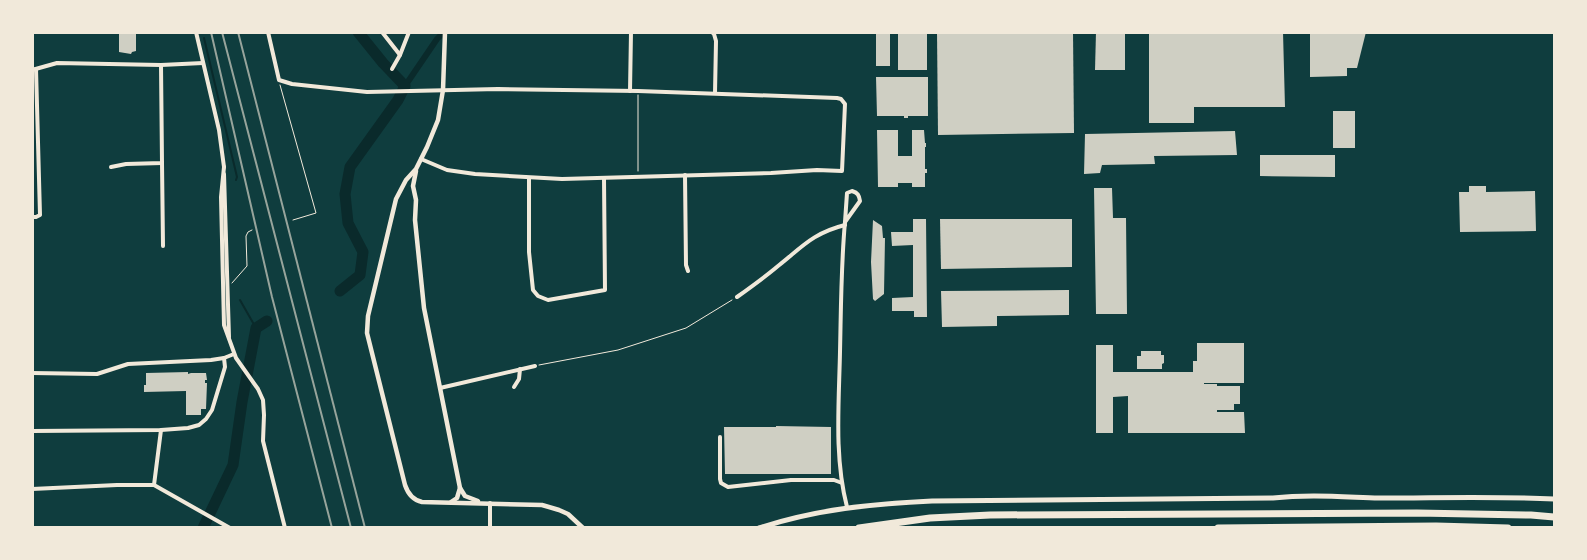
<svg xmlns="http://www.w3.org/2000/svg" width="1587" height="560" font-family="Mulish,sans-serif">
<rect width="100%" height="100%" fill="#0f3d3e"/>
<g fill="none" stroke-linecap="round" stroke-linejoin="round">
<!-- stream -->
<g stroke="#0a2a2b" stroke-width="2">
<path d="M204,38l33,139 -1,3"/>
<path d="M240,300l16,28"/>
</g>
<!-- canal -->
<path stroke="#0a2a2b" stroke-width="6" d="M405,86l32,-47 7,-7"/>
<!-- river -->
<g stroke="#0a2a2b" stroke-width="11">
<path d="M340,291l20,-16 3,-23 -15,-29 -3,-29 5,-27 48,-67 7,-14 -22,-23 -25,-31"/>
<path d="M203,528l30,-63 9,-63 14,-74 11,-7"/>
</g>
</g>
<!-- building -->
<g fill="#cfcfc3">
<path d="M119,32h17v19l-4,1 -1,2 -12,-2z"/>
<rect x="876" y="32" width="14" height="34"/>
<rect x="898" y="32" width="29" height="38"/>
<path d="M937,32h136l1,101 -136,2z"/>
<path d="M1096,32h29v38h-30z"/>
<path d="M1149,32h134l2,75h-91v16h-45z"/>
<path d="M1310,32h56l-9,36h-10v8l-37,1z"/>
<path d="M876,77h52v39h-20v2h-4v-2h-27z"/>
<rect x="1333" y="111" width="22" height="37"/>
<path d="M877,130h21v26h14v-26h12l1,13h1v4h-1v22h2v4h-2v14h-13v-4h-14v4h-20z"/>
<path d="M1235,131l2,24 -83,1 1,8 -53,1 -2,8 -16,1 1,-40z"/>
<path d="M1260,155h75v22l-75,-1z"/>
<path d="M1469,186h17v6l49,-1 1,40 -76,1 -1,-40h10z"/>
<path d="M1094,188h18l1,30h13l1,96h-31z"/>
<path d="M913,219h13l1,98h-13v-6h-22v-13l21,-1v-52l-21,1 -1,-14h22z"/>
<path d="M940,219h132v48l-131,2z"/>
<path d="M873,220l9,6 1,12h2l-1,56 -9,7 -2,-2 -2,-37z"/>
<path d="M1069,290v25l-72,1v10l-55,1 -1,-36z"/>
<path d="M1197,343h47v40h-40v1h13v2h23v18h-6v6h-17v2h27l1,21h-117v-37l-15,1v36h-17v-88h17v27h80v-11h4z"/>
<path d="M1141,351h20v4h3v8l-2,1v5h-25v-13h4z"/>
<path d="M188,372v2l3,-1h15l1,7h-2v3h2l-1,26h-5v6h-15v-24l-42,1v-7h2v-12z"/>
<path d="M776,426l55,1v47h-106l-1,-47h52z"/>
</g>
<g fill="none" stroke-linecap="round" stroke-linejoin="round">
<!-- path -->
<g stroke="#f1e9da" stroke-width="1">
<path d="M280,85l36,128 -23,7"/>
<path d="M638,171v-76"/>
<path d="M232,283l15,-17 -1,-30 2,-4 4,-2"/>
<path d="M539,365l79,-15 68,-22 46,-28"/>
</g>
<!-- minor -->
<g stroke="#f1e9da" stroke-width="4">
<path d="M196,32l23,98 5,37"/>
<path d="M268,32l11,48 13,4 75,8 131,-3 140,2 199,7 4,1 4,5 -3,67 -25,-1 -46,3 -209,6 -87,-5 -28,-4 -26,-11"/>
<path d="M382,32l18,23"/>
<path d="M712,32l2,2 2,7 -1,52"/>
<path d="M392,69l8,-14 9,-23"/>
<path d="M32,70l25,-7 104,2 42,-2"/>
<path d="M630,91l1,-59"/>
<path d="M162,163l1,83"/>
<path d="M111,167l15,-3 36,-1 -1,-98"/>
<path d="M224,167l-3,30 3,128 12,33 22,31 5,11 1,15 -1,26 22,87"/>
<path d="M224,174l5,163"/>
<path d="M685,175l1,90 2,6"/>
<path d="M529,178v74l4,38 5,6 10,4 57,-10 -1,-112"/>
<path d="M852,191c6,2 7,4 8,10l-15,21 2,-29z"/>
<path d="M32,217h4l4,-2 -4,-146"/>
<path d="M845,222c-4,43 -4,87 -5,130 -1,51 -6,105 7,155"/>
<path d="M737,297c14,-10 28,-20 41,-31 24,-19 35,-33 67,-41"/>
<path d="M32,373l65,1 31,-10 83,-4 13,-2 10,-4"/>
<path d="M514,387l5,-8 1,-10"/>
<path d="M440,388l95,-22"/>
<path d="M32,431l129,-1 27,-2 11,-3 7,-6 6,-9 13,-43 -1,-9"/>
<path d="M720,437v42l1,4 7,4 63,-7h43l8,3"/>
<path d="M154,485l7,-55"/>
<path d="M32,489l85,-4h37l76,43"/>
<path d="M490,528v-25"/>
</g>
<!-- tertiary -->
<g stroke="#f1e9da" stroke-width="4.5">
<path d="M445,32l-2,58 -5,30 -11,27 -11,22 -10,11 -10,19 -28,117 -1,17 38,152c3,9 8,15 17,17l120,3 17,5 9,4 15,14"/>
<path d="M416,171l-3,15 3,14 -1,20 9,88 36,180 -3,10 -6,4"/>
<path d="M460,488l5,8 13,5"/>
</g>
<!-- secondary -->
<path stroke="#f1e9da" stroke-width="5" d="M759,528c58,-19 113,-24 173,-27l341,-3c36,-4 71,-1 106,0 59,0 117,-2 175,1"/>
<!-- motorway -->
<g stroke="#f1e9da" stroke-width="7">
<path d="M859,528l71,-10 60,-3 427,-2 114,2 23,2"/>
<path d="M1218,528l218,-2 72,2"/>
</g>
<!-- rail -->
<g stroke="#97a49c" stroke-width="2">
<path d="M211,32l61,265 60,231"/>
<path d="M222,32l129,496"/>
<path d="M238,32l127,496"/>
</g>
</g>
<!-- border -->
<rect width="1587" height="560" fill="none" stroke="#f1e9da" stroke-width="68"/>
</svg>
